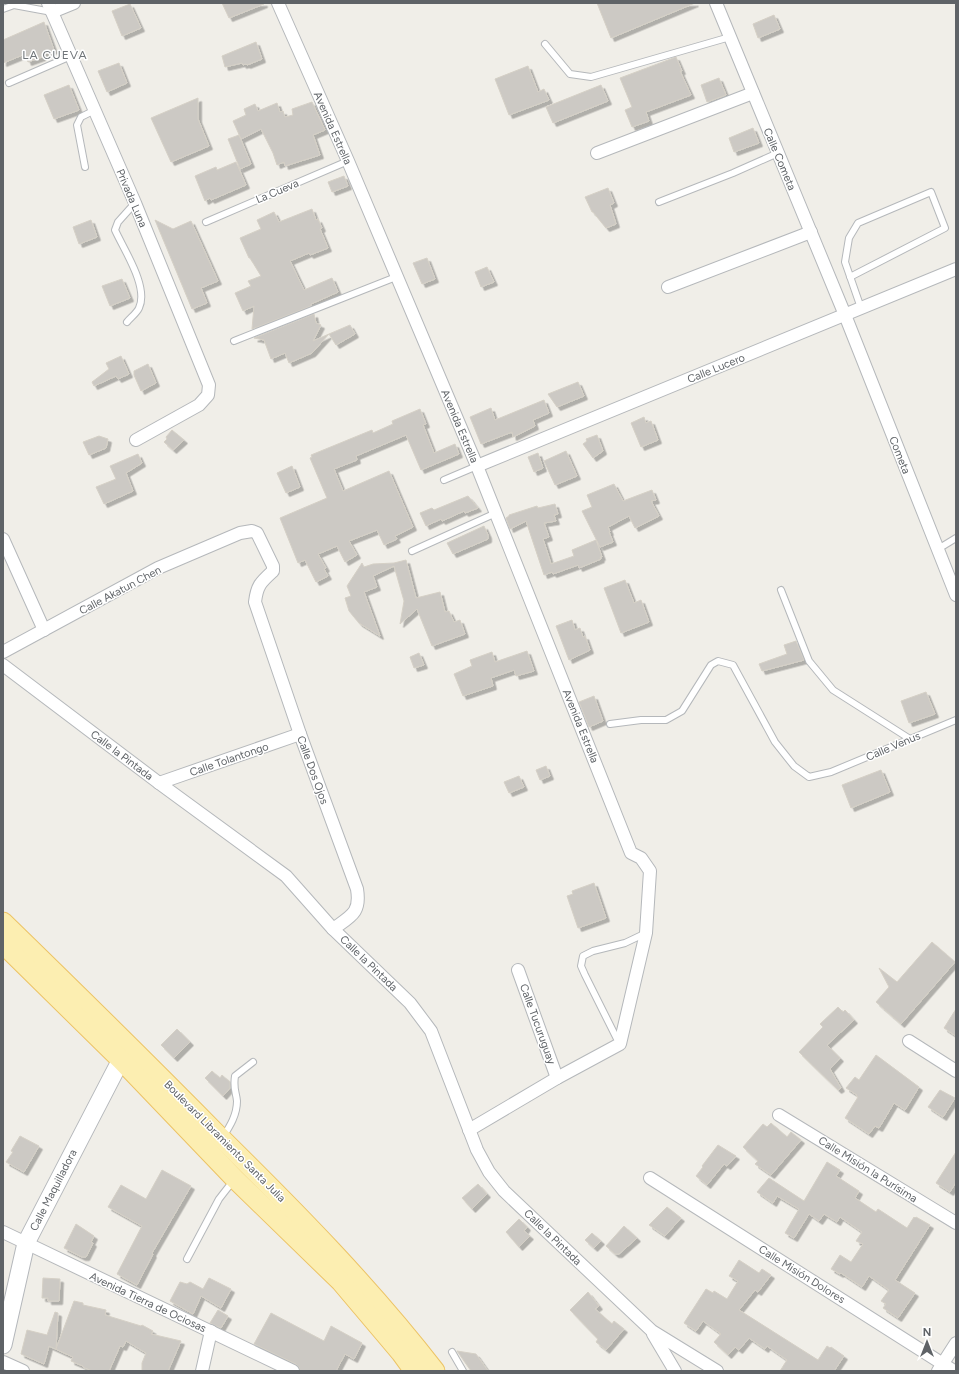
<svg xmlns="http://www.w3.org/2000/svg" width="959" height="1374" font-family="Figtree,sans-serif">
<defs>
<filter id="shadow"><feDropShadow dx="3.5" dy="3.5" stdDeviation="0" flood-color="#0004"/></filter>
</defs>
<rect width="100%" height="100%" fill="#f0eee8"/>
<!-- building -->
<g fill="#ccc9c4" stroke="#d5d0c6" filter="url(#shadow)">
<path d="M222,3h42v1l-35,14z"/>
<path d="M597,3h98l-84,35z"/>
<path d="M130,4l11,24 -19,8 -10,-25z"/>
<path d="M774,15l6,14 -22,9 -5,-14z"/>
<path d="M44,22l10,28 -9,4 -3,3 -14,5 -3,-8 -22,9v-23z"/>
<path d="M256,42l6,17 -15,6 -1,-1 -3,1 -1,-2 -17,4 -3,-11z"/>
<path d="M676,57l6,14h-2l11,24 -45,17 3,9 -17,6 -7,-17 7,-3 -12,-29z"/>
<path d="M119,63l8,20 -20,9 -9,-21z"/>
<path d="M528,66l10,26 6,-3 5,11 -40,15 -14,-36z"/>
<path d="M719,78l7,17 -19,7 -6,-17z"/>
<path d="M69,85l10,25 -25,9 -10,-24z"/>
<path d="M601,85l7,16 -55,22 -7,-16z"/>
<path d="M198,98v21l11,27 -38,16 -20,-44z"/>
<path d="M312,102l13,28 -12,5 7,20 -35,11 -1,-4 -7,3 -4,-12 -12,-24 -20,10 -8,-18 13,-6 -2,-6 11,-5 3,7 19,-8 3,9 3,-1 2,6 8,-2 -1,-6z"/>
<path d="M753,128l6,15 -25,9 -5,-14z"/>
<path d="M239,135l12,29 -11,5 -12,-30z"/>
<path d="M236,162l10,23 -35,15 -1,-2 -5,3 -10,-25 21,-9 1,3z"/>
<path d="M344,176l4,10 -16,6 -4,-10z"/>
<path d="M608,188l6,15 -4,2 6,19 -10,4 -13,-16h-1l-7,-15z"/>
<path d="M312,209l4,11 2,-1 4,9 -2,1 8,19 -18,7 -1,-2 -19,8 14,29 28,-12 6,14 -27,12v2l-59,23 2,-23 -11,5 -8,-18 16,-7 -3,-5 13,-5 -11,-18h-1l-9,-20 21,-9 -4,-9 17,-8 5,10z"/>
<path d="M91,220l6,17 -18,7 -6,-17z"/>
<path d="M155,220l18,9 18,-8 27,60 -17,7 6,15 -15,6z"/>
<path d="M427,258l8,21 -13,5 -9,-21z"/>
<path d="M487,267l7,15 -13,5 -6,-15z"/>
<path d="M122,279l8,19 -20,8 -8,-20z"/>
<path d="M314,314l2,9 5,2 -8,16 16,-7 -17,19 -23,10 -4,-10 -14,6 -7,-19 -10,-2z"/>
<path d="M350,325l5,9 -19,11 -7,-11z"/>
<path d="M121,356l8,18 -11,5 -2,-3 -22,10 -2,-4 17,-13 -3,-6z"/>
<path d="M148,364l8,19 -15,8 -7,-16v-4z"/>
<path d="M578,382l6,14 -27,11 -9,-13z"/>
<path d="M544,400l5,13 -16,7 2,6 -22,11 -1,-5 -31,12 -11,-27 21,-9 4,12z"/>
<path d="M420,409l6,15 -3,1 11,28 21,-9 4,10 -38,16 -15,-35 -50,21 1,4 -23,9 9,22 46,-20 24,56 -18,9 2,3 -13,6 -7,-15 -28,11 8,14 -12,7 -8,-16 -19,8 8,14 -2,1 4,7 -12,6 -11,-22 -7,3 -18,-45 47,-20 -17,-40 2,-1 -1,-2 61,-25 1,3 20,-9 -1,-3z"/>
<path d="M644,417l2,6 5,-2 7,19 -17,7 -10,-24z"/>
<path d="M172,430l12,10 -11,10 -9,-8 3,-3 -1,-2z"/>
<path d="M597,435l6,16 -10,7 -10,-14 4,-3 -1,-2z"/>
<path d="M99,436l9,3 -2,9 -17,7 -6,-13z"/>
<path d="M566,451l11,25 -22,9 -11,-24z"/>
<path d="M538,453l5,15 -9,4 -6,-15z"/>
<path d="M138,454l4,9 -16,10 7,18 -29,13 -8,-17 20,-8 -6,-13z"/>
<path d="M292,466l8,21 -14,6 -9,-20z"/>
<path d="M614,484l9,17 29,-11 4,10 -5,1 8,15 -24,12 -6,-12 -21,11 2,5h-1l4,10 -13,5 -18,-36 10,-4 -5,-12z"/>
<path d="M468,496l10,12 -13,5 -1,-2 -22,10 -1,-2 -15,7 -6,-13 12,-5 2,2z"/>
<path d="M555,504l3,10 -4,1 2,6 -12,2 5,14 -6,2 8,25 23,-8 -2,-6 24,-10 6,17h-2l1,2 -22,9 -1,-3 -25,9 -1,-2 -8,3 -18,-54 -16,8 -4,-11 3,-2v-1l28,-9 1,2z"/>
<path d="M484,526l4,9v4l-35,15 -6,-11z"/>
<path d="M406,560l10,38 24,-6 5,20 4,-1 5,11 6,-2 5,14 -33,12 -15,-37 -17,15 4,-23 -10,-35 -21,10 4,11 -13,5 16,44 -21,-13 -10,-12 -4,-13 6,-2 -4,-10 15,-23 2,4 9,-3 21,-1z"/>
<path d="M625,580l9,23 7,-3 8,22 -28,11 -17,-45z"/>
<path d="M572,620l3,10 5,-2 3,9 2,-1 5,14 -21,10 -13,-34z"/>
<path d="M796,641l8,19 -42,11 -3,-7 28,-10 -3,-9z"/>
<path d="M527,651l7,20 -18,5 -2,-6 -23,8 2,8 -30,10 -9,-22 18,-8 -2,-6 22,-8 3,10z"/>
<path d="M419,653l5,12 -10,3 -4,-11z"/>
<path d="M926,692l9,22 -26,9 -8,-22z"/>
<path d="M594,696l9,25 -14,6 -10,-25z"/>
<path d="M546,766l4,10 -10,4 -4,-10z"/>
<path d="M881,770l9,22 -39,16 -9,-23z"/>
<path d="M519,776l5,11 -15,6 -5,-11z"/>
<path d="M594,883l12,35 -28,10 -11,-32 6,-2 -1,-3z"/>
<path d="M932,942l23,20 -54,62 -25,-22 13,-15 -10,-19 18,14z"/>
<path d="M838,1007l5,5 2,-2 9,10 -27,25 13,13 -10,11 11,19 -3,2 -39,-38 24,-25 -3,-3z"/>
<path d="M956,1009v27l-12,-8z"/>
<path d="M177,1029l13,13 -16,16 -13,-13z"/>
<path d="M876,1055l43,32 -14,23 -11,-7 -15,25 -4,-2 -6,8 -24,-16 13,-21 -2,-1 1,-1 -11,-7 9,-11 4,3z"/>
<path d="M212,1071l8,7 2,-3 8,7v6l-7,8 -18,-18z"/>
<path d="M940,1090l15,8 -12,19 -15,-10z"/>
<path d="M771,1123l16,14 4,-5 10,8 -30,35 -16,-11 3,-3 -15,-14 20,-23 4,3z"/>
<path d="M20,1136l19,10 -15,26 -18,-10 7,-10 -2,-1z"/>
<path d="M718,1145l18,11 -9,10 -3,-2 -17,21 -11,-9 7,-9 -1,-1z"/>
<path d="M956,1152v30l-6,10 -14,-9z"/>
<path d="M827,1162l13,8 -4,6 23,15 -4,7 21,14 2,-3 29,19 7,-11 1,1 1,-1 14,8 -35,55 20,13 -17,25 -15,-10 3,-4 -5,-3 8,-11 -20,-14 -7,11 -21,-14 -1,1 -9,-5 9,-14 11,7 12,-18 -7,-3 6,-9 -22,-15 -3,5 -13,-8 -5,7 -10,-7 -15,24 -9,-5 14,-24 -22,-13 -4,7 -16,-11 12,-14 35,23z"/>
<path d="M162,1170l29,16 -39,67 1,1 -16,31 -20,-11 25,-48 -34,-19 13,-22 25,14z"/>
<path d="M478,1184l9,10 -15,15 -10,-11z"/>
<path d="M667,1207l14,11 -16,18 -16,-11z"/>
<path d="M519,1219l8,8 -3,4 6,5 -11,11 -13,-15z"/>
<path d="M76,1224l18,12 -3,6 2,1 -7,14h-4l-18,-9z"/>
<path d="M624,1226l13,12 -18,16h-4l-9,-8z"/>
<path d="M592,1233l9,8 -7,7 -9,-8z"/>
<path d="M739,1260l20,13 3,-4 9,6 -13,17 -3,-2 -16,20 79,50 9,-14 3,2 1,-1 13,9 -10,15h-54l7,-11 -20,-14 -2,3 -16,-11 -10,12 -4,-3 -7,8 -14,-13 7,-8 -18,-13 -7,10 -12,-8 22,-34 7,4 1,-2 13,8 11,-18 -9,-5z"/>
<path d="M43,1278l17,1 -1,22h-11v-3h-6z"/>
<path d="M209,1278l22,11 -10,19 -20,-12 -8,18 -23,-13 10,-19 7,2 3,-2 13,7z"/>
<path d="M588,1292l11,14 -4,3 17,15 2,-3 10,8 -18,21 -10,-8 2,-3 -28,-29z"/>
<path d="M74,1301l9,2v2l23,5 -1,5 36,11 1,-1 11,6 -2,3 30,7 -13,30h-26v-8l4,-10 -20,-12 -3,6 -3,-1 -11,25h-17l-9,-4v-1l-12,-5 2,-4 -24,-11 -5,18 -23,-10 6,-24 20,5 8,-23 3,1 -2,36z"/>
<path d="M218,1310l10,6 -7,12 -11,-5z"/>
<path d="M271,1313l53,28 7,-15 31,17 -8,16 -9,-5 -9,17h-36l-1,-4 -3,-3 -42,-20z"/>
<path d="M457,1351l19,3 12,17h-17z"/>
</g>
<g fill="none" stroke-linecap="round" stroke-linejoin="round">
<!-- lane casing -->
<g stroke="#b5b8bb" stroke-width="8">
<g id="lane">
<path d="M3,9l11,-4 38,7"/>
<path d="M545,44l25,30 21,3 139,-40"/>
<path d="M9,83l62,-27"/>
<path d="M85,167l-8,-42 4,-8 14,-7"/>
<path d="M659,202l74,-29 45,-20"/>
<path d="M206,222l142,-61"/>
<path d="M850,277l95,-49 -14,-36 -73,31 -9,15 -4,24 16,46"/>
<path d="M127,322c3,-4 10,-9 12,-14 10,-21 -15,-58 -24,-78l3,-8 17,-19"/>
<path d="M234,341l162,-64"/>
<path d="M444,480l33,-14"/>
<path d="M938,549l18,-11"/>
<path d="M412,551l84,-38"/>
<path d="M781,590l28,71 24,29 77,49"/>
<path d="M610,724l31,-4h25l16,-9 29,-46 7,-4 15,4 42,77 19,24 15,11 22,-5 125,-52"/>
<path d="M619,1043l-34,-68 -4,-9 2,-10 10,-5 32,-8 21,-10"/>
<path d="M223,1137c7,-11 14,-22 14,-36 -1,-10 -4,-12 -2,-25l18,-14"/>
<path d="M187,1259l32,-60 14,-18"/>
<path d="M452,1352l11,19"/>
</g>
</g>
<!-- street casing -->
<g stroke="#b5b8bb" stroke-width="14">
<g id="street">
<path d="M48,3l87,200 74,182 -1,10 -9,10 -63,35"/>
<path d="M278,3l70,158 129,305 154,387 10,5 9,13 -4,62 -26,111 -63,34 -88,52"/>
<path d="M716,3l129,312 111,280"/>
<path d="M52,12l22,-9"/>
<path d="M597,153l156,-60"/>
<path d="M668,287l143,-55"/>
<path d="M477,466l479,-197"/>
<path d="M3,539l41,91"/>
<path d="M3,652l155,-84 82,-35 12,-2 5,2 16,33v5c-12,11 -16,14 -18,31l45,132 57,155c4,24 -6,27 -24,40"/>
<path d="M3,665l156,118 127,93 47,53 77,74 21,28 46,119 12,22 15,19 148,140 65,40"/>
<path d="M159,783l141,-49"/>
<path d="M518,970l39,108"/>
<path d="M909,1041l47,30"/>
<path d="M779,1115l177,108"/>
<path d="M650,1178l304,193"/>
<path d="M3,1232l290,139"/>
<path d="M653,1334l22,37"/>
<path d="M3,1362l20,9"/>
<path d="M202,1371l9,-40"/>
<path d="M938,1371l18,-28"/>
</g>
</g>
<!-- secondary casing -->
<g stroke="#b4b7bb" stroke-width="19">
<path id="secondary" d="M3,1345l23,-102 101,-195"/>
</g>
<!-- primary casing -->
<g stroke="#ecc365" stroke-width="21">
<g id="primary">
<path d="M3,922c73,71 146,143 218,216 75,74 149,149 214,233"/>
<path d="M3,944l118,116 114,119 106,103 60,71 13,18"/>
</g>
</g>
<!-- lane -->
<use href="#lane" stroke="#fff" stroke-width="6"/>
<!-- street -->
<use href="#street" stroke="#fff" stroke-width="12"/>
<!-- secondary -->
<use href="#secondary" stroke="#fff" stroke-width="17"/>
<!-- primary -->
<use href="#primary" stroke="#fceeb1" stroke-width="19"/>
</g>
<g text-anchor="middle" stroke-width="3" stroke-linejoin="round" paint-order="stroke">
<!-- street labels -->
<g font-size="11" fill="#5f6367" stroke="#fff">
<text transform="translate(333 128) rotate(66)" y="4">Avenida Estrella</text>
<text transform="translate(780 159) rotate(67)" y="4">Calle Cometa</text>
<text transform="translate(277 191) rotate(-23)" y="4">La Cueva</text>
<text transform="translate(132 198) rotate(67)" y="4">Privada Luna</text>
<text transform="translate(716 368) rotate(-22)" y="4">Calle Lucero</text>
<text transform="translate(460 426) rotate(67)" y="4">Avenida Estrella</text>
<text transform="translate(900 455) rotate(68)" y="4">Cometa</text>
<text transform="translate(120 590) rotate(-28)" y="4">Calle Akatun Chen</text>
<text transform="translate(581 726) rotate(68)" y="4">Avenida Estrella</text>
<text transform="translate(893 746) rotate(-23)" y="4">Calle Venus</text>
<text transform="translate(122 755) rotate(37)" y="4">Calle la Pintada</text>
<text transform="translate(229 759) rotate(-19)" y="4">Calle Tolantongo</text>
<text transform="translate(313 770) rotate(70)" y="4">Calle Dos Ojos</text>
<text transform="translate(369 963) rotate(44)" y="4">Calle la Pintada</text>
<text transform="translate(538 1024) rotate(70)" y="4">Calle Tucuruguay</text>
<text transform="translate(225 1141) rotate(45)" y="4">Boulevard Libramiento Santa Julia</text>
<text transform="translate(868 1169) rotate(32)" y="4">Calle Misión la Purísima</text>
<text transform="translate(53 1190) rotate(-63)" y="4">Calle Maquilladora</text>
<text transform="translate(553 1237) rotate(44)" y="4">Calle la Pintada</text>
<text transform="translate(802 1274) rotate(32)" y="4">Calle Misión Dolores</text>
<text transform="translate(148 1302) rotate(25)" y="4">Avenida Tierra de Ociosas</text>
</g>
<!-- neighbourhood labels -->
<g font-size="12" letter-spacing="1" fill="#707579" stroke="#fff">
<text x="55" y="59">LA CUEVA</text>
</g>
</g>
<!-- border -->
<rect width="959" height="1374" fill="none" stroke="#5f6367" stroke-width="8"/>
<!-- north arrow -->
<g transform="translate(927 1342)" stroke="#ffffff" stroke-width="3" paint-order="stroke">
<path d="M0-3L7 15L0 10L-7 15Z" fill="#5f6367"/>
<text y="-6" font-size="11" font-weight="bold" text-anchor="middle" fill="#5f6367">N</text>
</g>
</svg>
